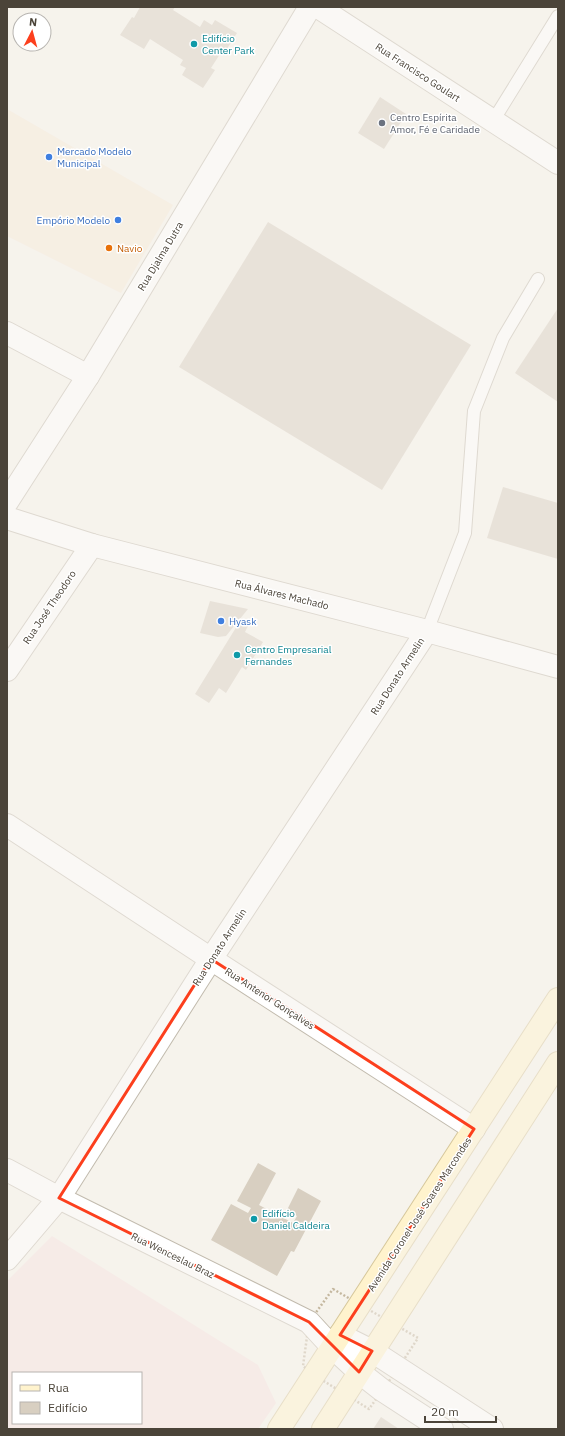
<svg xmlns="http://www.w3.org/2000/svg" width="565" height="1436" font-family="'IBM Plex Sans',sans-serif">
<rect width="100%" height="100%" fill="#f6f3ec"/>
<!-- commercial -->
<path fill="#f7ead8" d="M7,109l166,96 -52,88 -114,-57z"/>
<!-- medical -->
<path fill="#f6e3e0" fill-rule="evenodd" d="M52,1236l206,129 18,38 -18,26h-251v-148zM13,1373h128v50h-128z"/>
<!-- building -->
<g fill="#d8cfc1">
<path d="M140,7h35l-2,3 27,17 4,-7 8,5 3,-5 22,13 -14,22 -3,-1 -9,14 4,2 -12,18 -21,-13 4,-7 -6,-3 3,-5 -33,-21 -6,10 -24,-14 12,-18 2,1z"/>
<path d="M380,97l26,17 -22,35 -26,-16z"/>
<path d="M268,222l203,123 -89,145 -203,-123z"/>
<path d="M558,308v94l-43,-29z"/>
<path d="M503,487l55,16v56l-71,-21z"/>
<path d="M210,601l38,8 -22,27 -8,1 -18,-4z"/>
<path d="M240,621l9,3 -4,8 18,10 -17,28 -4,-3 -16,26 -7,-5 -10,15 -14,-9z"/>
<path d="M258,1163l18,10 -17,32 34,18 4,-7 -10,-6 11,-22 23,13 -27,51 -3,-1 -14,25 -66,-36 20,-36 17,9 3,-5 -14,-7z"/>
<path d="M381,1417l18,12h-26z"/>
</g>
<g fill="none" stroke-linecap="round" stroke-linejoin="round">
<!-- service casing -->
<g stroke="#c2bbae" stroke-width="14">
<g id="service">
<path d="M493,121l65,-105"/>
<path d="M427,631l38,-98 9,-122 29,-73 35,-59"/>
</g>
</g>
<!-- minor casing -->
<g stroke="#c2bbae" stroke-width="24">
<g id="minor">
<path d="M318,7l240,156"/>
<path d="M7,333l81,43"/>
<path d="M7,502l81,-126 222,-369"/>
<path d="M7,518l85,27 335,86 131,36"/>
<path d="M7,670l85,-125"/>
<path d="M7,825l204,134 263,170"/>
<path d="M7,1259l52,-61 152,-239 216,-328"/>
<path d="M340,1335l32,16 120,78"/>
<path d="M332,1347l27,25 23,18 60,39"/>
</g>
</g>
<!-- tertiary casing -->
<g stroke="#c2bbae" stroke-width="24">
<path id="tertiary" d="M7,1170l52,28 250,124 23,25"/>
</g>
<!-- secondary casing -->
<g stroke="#d6c79b" stroke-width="24">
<g id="secondary">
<path d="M279,1429l279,-430"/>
<path d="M323,1429l235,-366"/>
</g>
</g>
<!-- path -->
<path stroke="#c4b79f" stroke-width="2.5" stroke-dasharray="2 2" stroke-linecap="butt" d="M333,1289l85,49 -19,29 -30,42 -55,-34 -11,-9 6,-44z"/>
<!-- service -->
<use href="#service" stroke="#fff" stroke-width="12"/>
<!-- minor -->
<use href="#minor" stroke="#fff" stroke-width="22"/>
<!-- tertiary -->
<use href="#tertiary" stroke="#fff" stroke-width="22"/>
<!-- secondary -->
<use href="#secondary" stroke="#fff3cd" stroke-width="22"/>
</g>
<!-- marked area -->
<path d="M0 0H565V1436H0ZM211,959l263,170 -134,206 32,16 -13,21 -50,-50 -250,-124z" fill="#f6f3ec" fill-opacity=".55" fill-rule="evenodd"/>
<path fill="none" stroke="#fc3f1d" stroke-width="3" stroke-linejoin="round" d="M211,959l263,170 -134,206 32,16 -13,21 -50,-50 -250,-124z"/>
<!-- markers -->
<g fill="#0f9aa8" stroke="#fff" stroke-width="1.5">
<circle cx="194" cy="44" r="4"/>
<circle cx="237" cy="655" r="4"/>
<circle cx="254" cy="1219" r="4"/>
</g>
<circle fill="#6b7280" stroke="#fff" stroke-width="1.5" cx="382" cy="123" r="4"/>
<g fill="#3f7fe0" stroke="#fff" stroke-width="1.5">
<circle cx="49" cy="157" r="4"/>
<circle cx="118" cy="220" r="4"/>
<circle cx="221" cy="621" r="4"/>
</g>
<circle fill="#e8710a" stroke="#fff" stroke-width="1.5" cx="109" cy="248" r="4"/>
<g text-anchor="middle" stroke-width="3" stroke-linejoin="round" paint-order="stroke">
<!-- culture labels -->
<g font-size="10" fill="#0d838f" stroke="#fff" text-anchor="start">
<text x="202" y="42">Edifício<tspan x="202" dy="12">Center Park</tspan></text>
<text x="245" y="653">Centro Empresarial<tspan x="245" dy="12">Fernandes</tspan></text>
<text x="262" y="1217">Edifício<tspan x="262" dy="12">Daniel Caldeira</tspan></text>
</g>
<!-- street labels -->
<g font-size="10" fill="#4b4439" stroke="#fff">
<text transform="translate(418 72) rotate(33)" y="4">Rua Francisco Goulart</text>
<text transform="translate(160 256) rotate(-59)" y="4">Rua Djalma Dutra</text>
<text transform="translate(282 594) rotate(14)" y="4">Rua Álvares Machado</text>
<text transform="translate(49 607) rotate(-56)" y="4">Rua José Theodoro</text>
<text transform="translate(397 676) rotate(-57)" y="4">Rua Donato Armelin</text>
<text transform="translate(219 947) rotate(-57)" y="4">Rua Donato Armelin</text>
<text transform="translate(270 998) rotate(33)" y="4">Rua Antenor Gonçalves</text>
<text transform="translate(419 1214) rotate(-57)" y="4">Avenida Coronel José Soares Marcondes</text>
<text transform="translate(173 1255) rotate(26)" y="4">Rua Wenceslau Braz</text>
</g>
<!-- worship labels -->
<g font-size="10" fill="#5b616d" stroke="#fff" text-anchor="start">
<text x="390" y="121">Centro Espírita<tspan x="390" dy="12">Amor, Fé e Caridade</tspan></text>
</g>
<!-- shop labels -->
<g font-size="10" fill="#366cbe" stroke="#fff" text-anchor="start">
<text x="57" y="155">Mercado Modelo<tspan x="57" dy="12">Municipal</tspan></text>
<text x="110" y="224" text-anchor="end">Empório Modelo</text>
<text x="229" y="625">Hyask</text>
</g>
<!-- food labels -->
<g font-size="10" fill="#c56008" stroke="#fff" text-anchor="start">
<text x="117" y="252">Navio</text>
</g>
</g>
<!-- border -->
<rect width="565" height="1436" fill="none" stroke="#4b4439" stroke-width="16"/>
<!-- legend -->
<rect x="12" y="1372" width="130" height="52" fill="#ffffff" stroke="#b7b4b0"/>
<rect x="20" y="1385" width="20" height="6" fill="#fff3cd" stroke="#b7b4b0"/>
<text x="48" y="1392" font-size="12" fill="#4b4439">Rua</text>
<rect x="20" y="1402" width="20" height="12" fill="#d8cfc1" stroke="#b7b4b0"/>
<text x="48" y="1412" font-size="12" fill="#4b4439">Edifício</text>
<!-- north arrow -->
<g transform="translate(32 32) rotate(6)"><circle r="19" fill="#ffffff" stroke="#b7b4b0"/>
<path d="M0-3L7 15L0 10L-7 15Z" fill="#fc3f1d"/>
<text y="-6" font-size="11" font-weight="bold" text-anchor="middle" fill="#4b4439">N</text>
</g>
<!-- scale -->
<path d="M425 1416v6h71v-6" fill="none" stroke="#4b4439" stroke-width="2"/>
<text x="431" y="1416" font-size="12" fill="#4b4439" stroke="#ffffff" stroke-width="3" paint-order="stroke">20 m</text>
</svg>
